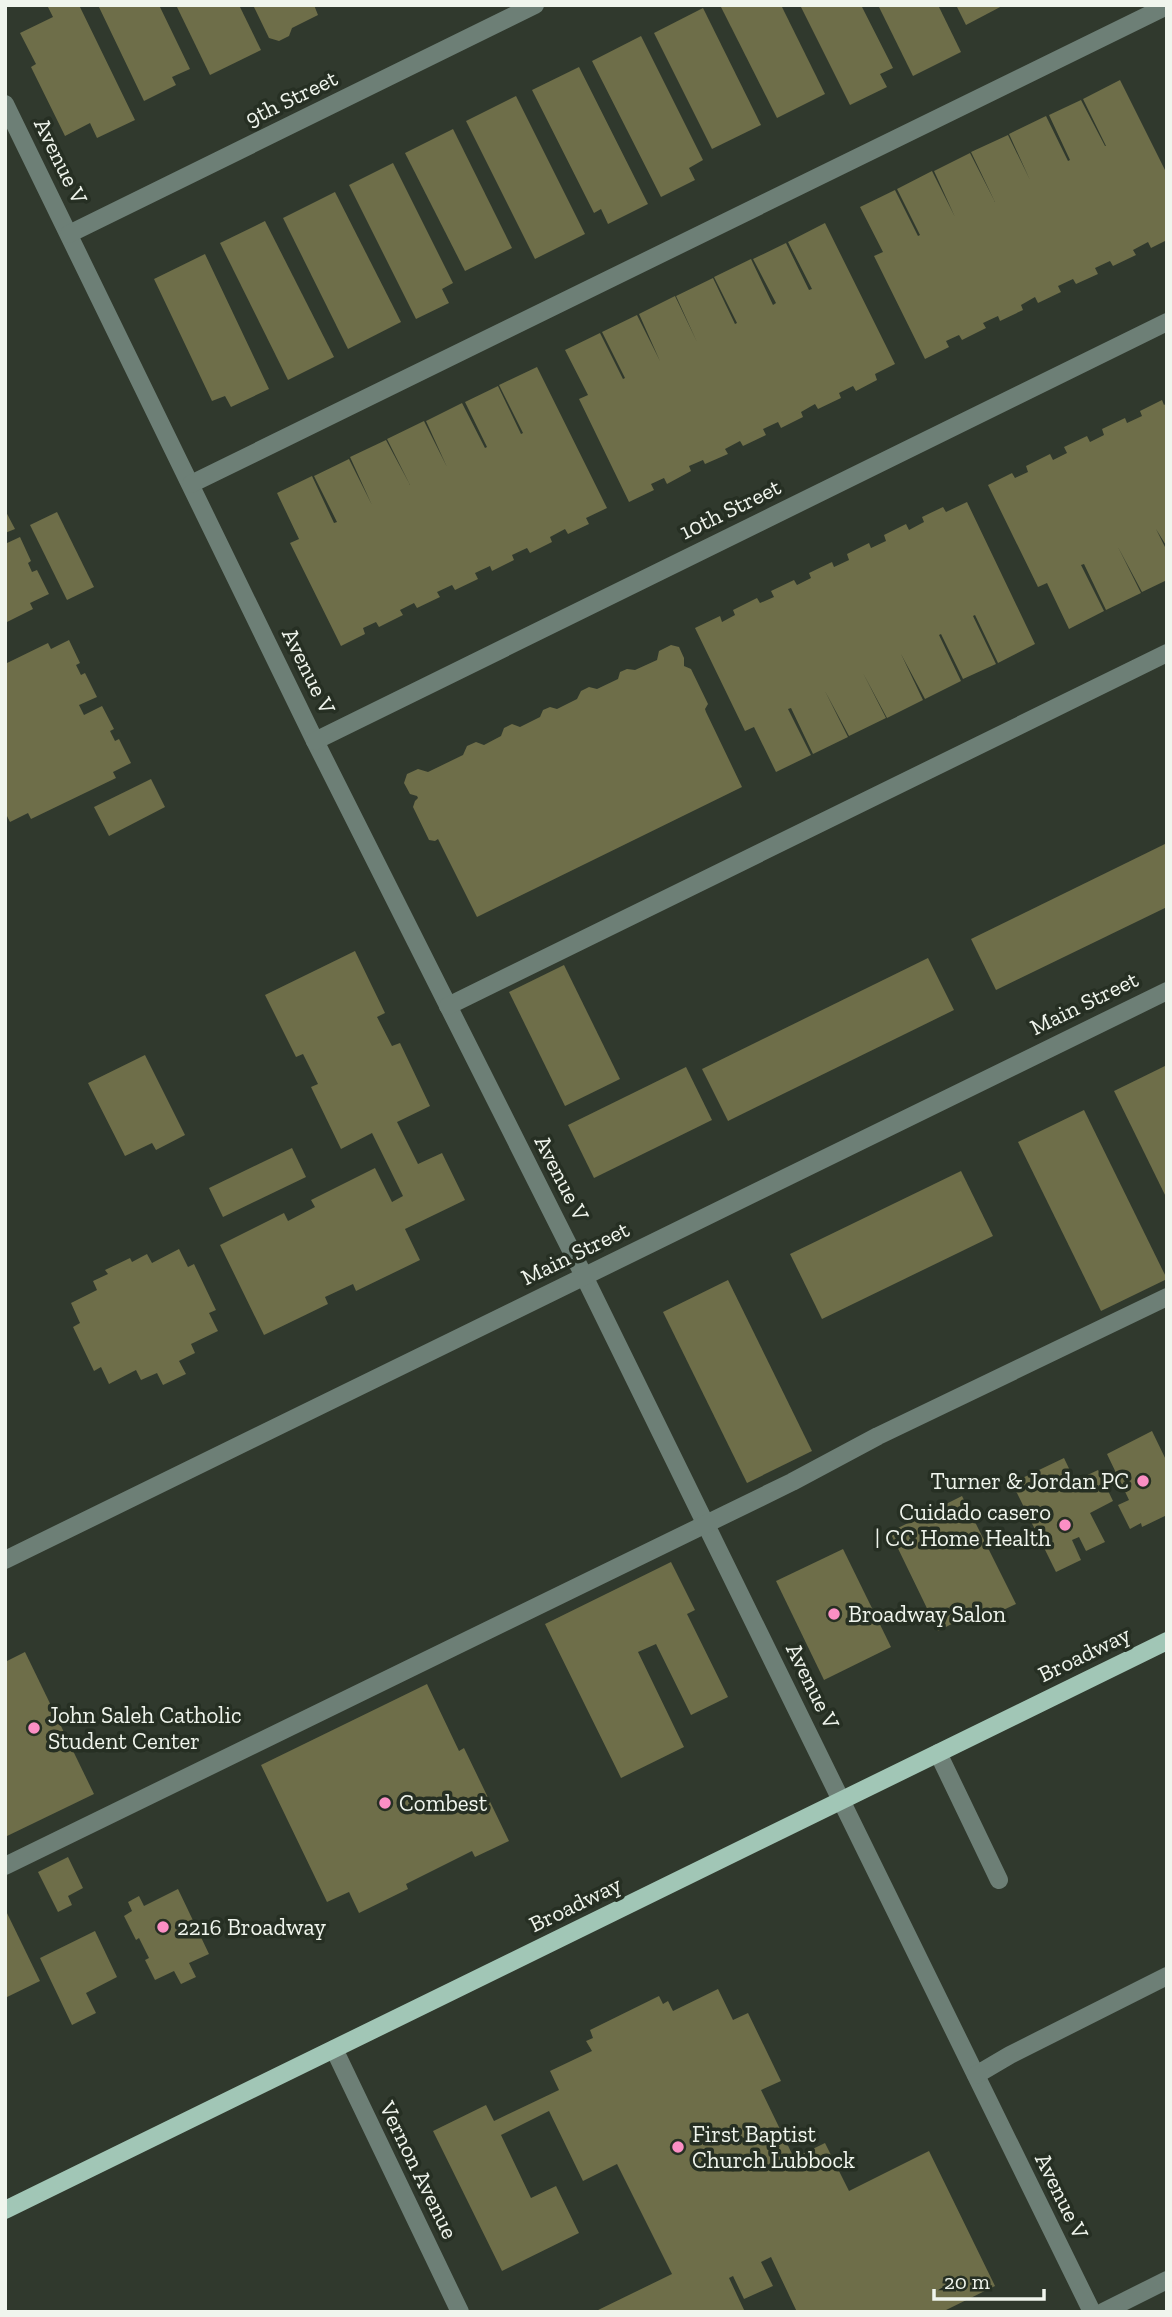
<svg xmlns="http://www.w3.org/2000/svg" width="1172" height="2317" font-family="'Zilla Slab',serif">
<rect width="100%" height="100%" fill="#30392d"/>
<!-- building -->
<g fill="#6e6e49">
<path d="M47,5h32l56,115 -38,18 -7,-15 -25,13 -34,-69 5,-3 -16,-31 33,-16z"/>
<path d="M98,5h61l31,64 -18,8 4,8 -32,16z"/>
<path d="M176,5h63l22,45 -51,25z"/>
<path d="M253,5h61l4,10 -26,13 -3,8 -10,5 -10,-3z"/>
<path d="M720,5h61l44,89 -48,24z"/>
<path d="M800,5h61l32,63 -13,6 7,13 -37,18z"/>
<path d="M878,5h60l23,47 -48,24z"/>
<path d="M956,5h48l-38,20z"/>
<path d="M703,8l58,117 -49,24 -58,-116z"/>
<path d="M641,36l62,124 -14,8 6,12 -34,17 -69,-136z"/>
<path d="M579,67l69,137 -40,20 -7,-15 -7,4 -62,-123z"/>
<path d="M1120,80l47,94v66l-16,8 -3,-6 -15,8 3,5 -23,11 -3,-5 -15,7 3,6 -22,10 -3,-5 -15,7 3,6 -23,11 -3,-6 -14,8 2,5 -23,11 -2,-5 -15,7 3,5 -24,12 -3,-5 -13,6 3,6 -24,12 -51,-103 9,-4 -23,-45 35,-17 23,46 2,-1 -23,-46 35,-18 23,46 -21,-46 36,-18 25,49 -24,-50 37,-17 22,45 -21,-46 37,-18 22,45 2,-1 -21,-45 32,-15 24,46h1l-23,-47z"/>
<path d="M516,96l69,138 -50,25 -69,-138z"/>
<path d="M453,129l59,119 -47,23 -60,-118z"/>
<path d="M393,163l60,120 -11,6 7,14 -33,16 -67,-134z"/>
<path d="M335,192l66,130 -53,27 -65,-131z"/>
<path d="M265,221l69,136 -46,23 -68,-137z"/>
<path d="M825,223l70,141 -20,10 2,6 -21,11 -3,-5 -14,7 2,5 -23,11 -3,-5 -14,8 2,5 -22,11 -3,-6 -15,7 3,6 -23,11 -3,-5 -15,8 3,5 -23,10 -2,-4 -14,6 2,5 -24,13 -3,-6 -13,6 3,6 -25,12 -50,-103 9,-4 -23,-45 35,-17 23,46 2,-1 -23,-46 35,-17 23,46 -21,-47 36,-18 22,46 -21,-46 37,-18 22,46 2,-1 -23,-46 37,-18 22,46 3,-2 -23,-44 33,-16 23,47 3,-1 -24,-47z"/>
<path d="M205,254l64,135 -38,18 -6,-11 -13,5 -58,-122z"/>
<path d="M537,367l70,141 -21,10 3,6 -21,10 -3,-5 -15,8 2,5 -22,11 -3,-5 -15,7 2,5 -22,11 -2,-5 -15,7 3,6 -23,11 -3,-5 -15,7 3,5 -23,11 -3,-5 -14,7 3,5 -24,12 -3,-5 -13,6 2,6 -24,12 -51,-103 9,-4 -22,-46 35,-17 22,47 3,-1 -23,-46 35,-17 23,46 -22,-48 36,-17 24,45 -23,-46 37,-18 23,46 -21,-46 36,-18 23,45 2,-1 -22,-45 33,-16 23,48 2,-1 -24,-48z"/>
<path d="M1162,400l2,5 3,-2v144l-11,-18 11,22v29l-25,12 -24,-45 23,46 -35,17 -22,-46 -3,1 23,46 -35,18 -22,-46 -9,4 -50,-102 24,-12 3,5 13,-6 -2,-6 24,-12 3,6 14,-7 -3,-6 23,-11 3,6 14,-7 -2,-6 23,-11 2,5 15,-7 -2,-5z"/>
<path d="M967,502l68,142 -37,19 -23,-48 -2,1 23,48 -33,15 -22,-45 -2,1 22,46 -36,18 -24,-45 22,46 -36,18 -24,-45 23,45 -37,18 -24,-45 23,46 -35,17 -22,-46 -3,1 23,46 -35,17 -22,-45 -9,4 -50,-103 25,-12 2,6 13,-7 -2,-5 24,-12 3,5 14,-6 -3,-6 23,-11 3,5 14,-7 -2,-5 23,-11 2,5 15,-7 -2,-6 22,-11 2,5 15,-7 -2,-6 22,-11 3,6 15,-8 -2,-5 21,-10 3,5z"/>
<path d="M5,510l10,19 -10,4z"/>
<path d="M57,512l37,75 -27,13 -37,-75z"/>
<path d="M20,537l11,24 -3,2 4,9 5,-2 12,24 -19,9 3,6 -28,14v-79z"/>
<path d="M69,640l11,23 -4,2 5,10 4,-2 12,24 -18,8 5,10 18,-9 12,23 -4,2 5,10 4,-2 12,24 -18,9 3,6 -85,41 -3,-6 -18,9 -5,-10v-148l43,-21 3,6z"/>
<path d="M671,645l8,2 5,11v8l7,3 17,35 -3,5 1,3 36,75 -265,130 -39,-78 -3,2 -6,-1 -16,-33 2,-6 3,-3 -1,-2 -7,-2 -6,-11 3,-9 11,-5 10,3 35,-17 4,-9 9,-4 8,3 17,-9 3,-8 8,-4 8,3 20,-10 3,-7 7,-3 7,2 20,-10 4,-8 8,-4 8,2 21,-10 2,-7 7,-3 8,1 22,-10 2,-9z"/>
<path d="M151,779l14,28 -56,29 -15,-29z"/>
<path d="M1167,843v64l-171,83 -25,-51z"/>
<path d="M355,951l30,62 -8,4 15,29 8,-3 30,63 -33,16 21,42 24,-11 23,47 -60,29 15,31 -64,31 -3,-7 -28,13 3,7 -64,31 -44,-90 64,-32 4,8 27,-14 -4,-7 64,-32 17,34 11,-6 -31,-63 -31,16 -30,-62 7,-3 -15,-30 -7,3 -31,-62z"/>
<path d="M928,958l26,52 -226,111 -26,-52z"/>
<path d="M564,965l56,114 -55,27 -56,-114z"/>
<path d="M145,1055l40,80 -29,15 -4,-7 -27,13 -37,-73z"/>
<path d="M1167,1065v134l-53,-108z"/>
<path d="M686,1067l26,53 -118,58 -26,-53z"/>
<path d="M1084,1110l83,169 -66,32 -83,-169z"/>
<path d="M292,1148l14,29 -83,40 -14,-29z"/>
<path d="M961,1171l32,65 -171,83 -32,-65z"/>
<path d="M179,1249l9,18 6,-3 22,46 -7,3 9,18 -27,13 4,9 -16,8 7,13 -23,11 -6,-12 -16,7 -5,-10 -27,14 -8,-17 -7,4 -21,-44 7,-4 -9,-20 26,-13 -4,-9 15,-7 -3,-4 25,-12 2,4 15,-8 5,9z"/>
<path d="M728,1280l84,171 -65,32 -84,-171z"/>
<path d="M1152,1431l15,31v53l-25,12 -1,-4 -11,6 -12,-24 11,-5 -22,-46z"/>
<path d="M1064,1458l11,23 23,-11 15,31 -23,12 15,29 -19,9 -7,-14 -7,3 9,20 -25,12 -44,-89z"/>
<path d="M962,1496l54,108 -32,15 -5,-9 -41,21 -48,-99z"/>
<path d="M843,1549l48,98 -67,33 -48,-99z"/>
<path d="M671,1562l24,48 -8,4 41,83 -37,18 -35,-71 -18,8 46,95 -63,31 -76,-154z"/>
<path d="M25,1652l69,142 -89,43v-175z"/>
<path d="M427,1684l32,67 5,-3 45,93 -34,16 -3,-6 -66,33 2,5 -49,24 -10,-21 -22,10 -66,-137z"/>
<path d="M68,1857l15,31 -15,8 4,9 -14,7 -20,-40z"/>
<path d="M178,1889l31,65 -20,9 7,14 -15,7 -7,-13 -19,9 -10,-20 4,-2 -10,-20 -3,2 -12,-24 8,-5 -4,-9 11,-6 5,10z"/>
<path d="M5,1909l35,72 -35,17z"/>
<path d="M95,1931l22,46 -31,16 10,20 -24,12 -32,-67z"/>
<path d="M718,1989l15,31 15,-7 33,68 -20,9 33,68 31,-15 24,48 80,-40 66,135 -53,26h-145l-26,-55 -10,5 12,24 -29,13 -11,-23 -4,2 16,34h-151l78,-38 -55,-110 -34,17 -34,-70 -48,24 30,63 25,-12 23,47 -77,38 -69,-140 53,-26 8,16 65,-31 -9,-19 42,-20 -6,-10 7,-3 -3,-8 69,-34 4,8 5,-3 5,10z"/>
</g>
<g fill="none" stroke-linecap="round" stroke-linejoin="round">
<!-- minor -->
<g stroke="#6d7f76" stroke-width="18">
<path d="M5,104l310,637 269,535 508,1036"/>
<path d="M69,234l466,-229"/>
<path d="M191,484l976,-478"/>
<path d="M315,741l852,-419"/>
<path d="M448,1006l719,-353"/>
<path d="M5,1560l1162,-569"/>
<path d="M938,1753l61,127"/>
<path d="M5,1866l787,-384 86,-46 289,-139"/>
<path d="M334,2049l126,263"/>
<path d="M976,2075l34,-20 157,-79"/>
<path d="M1103,2312l64,-32"/>
</g>
<!-- major -->
<path stroke="#a1c6b6" stroke-width="18" d="M5,2210l1162,-569"/>
</g>
<!-- markers -->
<g fill="#fb8fc4" stroke="#262f23" stroke-width="2.5">
<circle cx="1143" cy="1481" r="7"/>
<circle cx="1065" cy="1525" r="7"/>
<circle cx="834" cy="1614" r="7"/>
<circle cx="34" cy="1728" r="7"/>
<circle cx="385" cy="1803" r="7"/>
<circle cx="163" cy="1927" r="7"/>
<circle cx="678" cy="2147" r="7"/>
</g>
<g text-anchor="middle" stroke-width="7" stroke-linejoin="round" paint-order="stroke">
<!-- street labels -->
<g font-size="23" fill="#f0f5ed" stroke="#262f23">
<text transform="translate(291 98) rotate(-26)" y="8">9th Street</text>
<text transform="translate(61 161) rotate(64)" y="8">Avenue V</text>
<text transform="translate(730 509) rotate(-26)" y="8">10th Street</text>
<text transform="translate(309 671) rotate(64)" y="8">Avenue V</text>
<text transform="translate(1084 1003) rotate(-26)" y="8">Main Street</text>
<text transform="translate(562 1178) rotate(63)" y="8">Avenue V</text>
<text transform="translate(575 1253) rotate(-26)" y="8">Main Street</text>
<text transform="translate(1084 1654) rotate(-26)" y="8">Broadway</text>
<text transform="translate(813 1686) rotate(64)" y="8">Avenue V</text>
<text transform="translate(575 1904) rotate(-26)" y="8">Broadway</text>
<text transform="translate(419 2170) rotate(64)" y="8">Vernon Avenue</text>
<text transform="translate(1062 2196) rotate(64)" y="8">Avenue V</text>
</g>
<!-- poi labels -->
<g font-size="23" fill="#f0f5ed" stroke="#262f23" text-anchor="start">
<text x="1129" y="1489" text-anchor="end">Turner &amp; Jordan PC</text>
<text x="1051" y="1520" text-anchor="end">Cuidado casero<tspan x="1051" dy="26">| CC Home Health</tspan></text>
<text x="848" y="1622">Broadway Salon</text>
<text x="48" y="1723">John Saleh Catholic<tspan x="48" dy="26">Student Center</tspan></text>
<text x="399" y="1811">Combest</text>
<text x="177" y="1935">2216 Broadway</text>
<text x="692" y="2142">First Baptist<tspan x="692" dy="26">Church Lubbock</tspan></text>
</g>
</g>
<!-- border -->
<rect width="1172" height="2317" fill="none" stroke="#f0f5ed" stroke-width="14"/>
<!-- scale -->
<path d="M934 2289v10h110v-10" fill="none" stroke="#f0f5ed" stroke-width="3.5"/>
<text x="944" y="2289" font-size="21" fill="#f0f5ed" stroke="#262f23" stroke-width="5" paint-order="stroke">20 m</text>
</svg>
